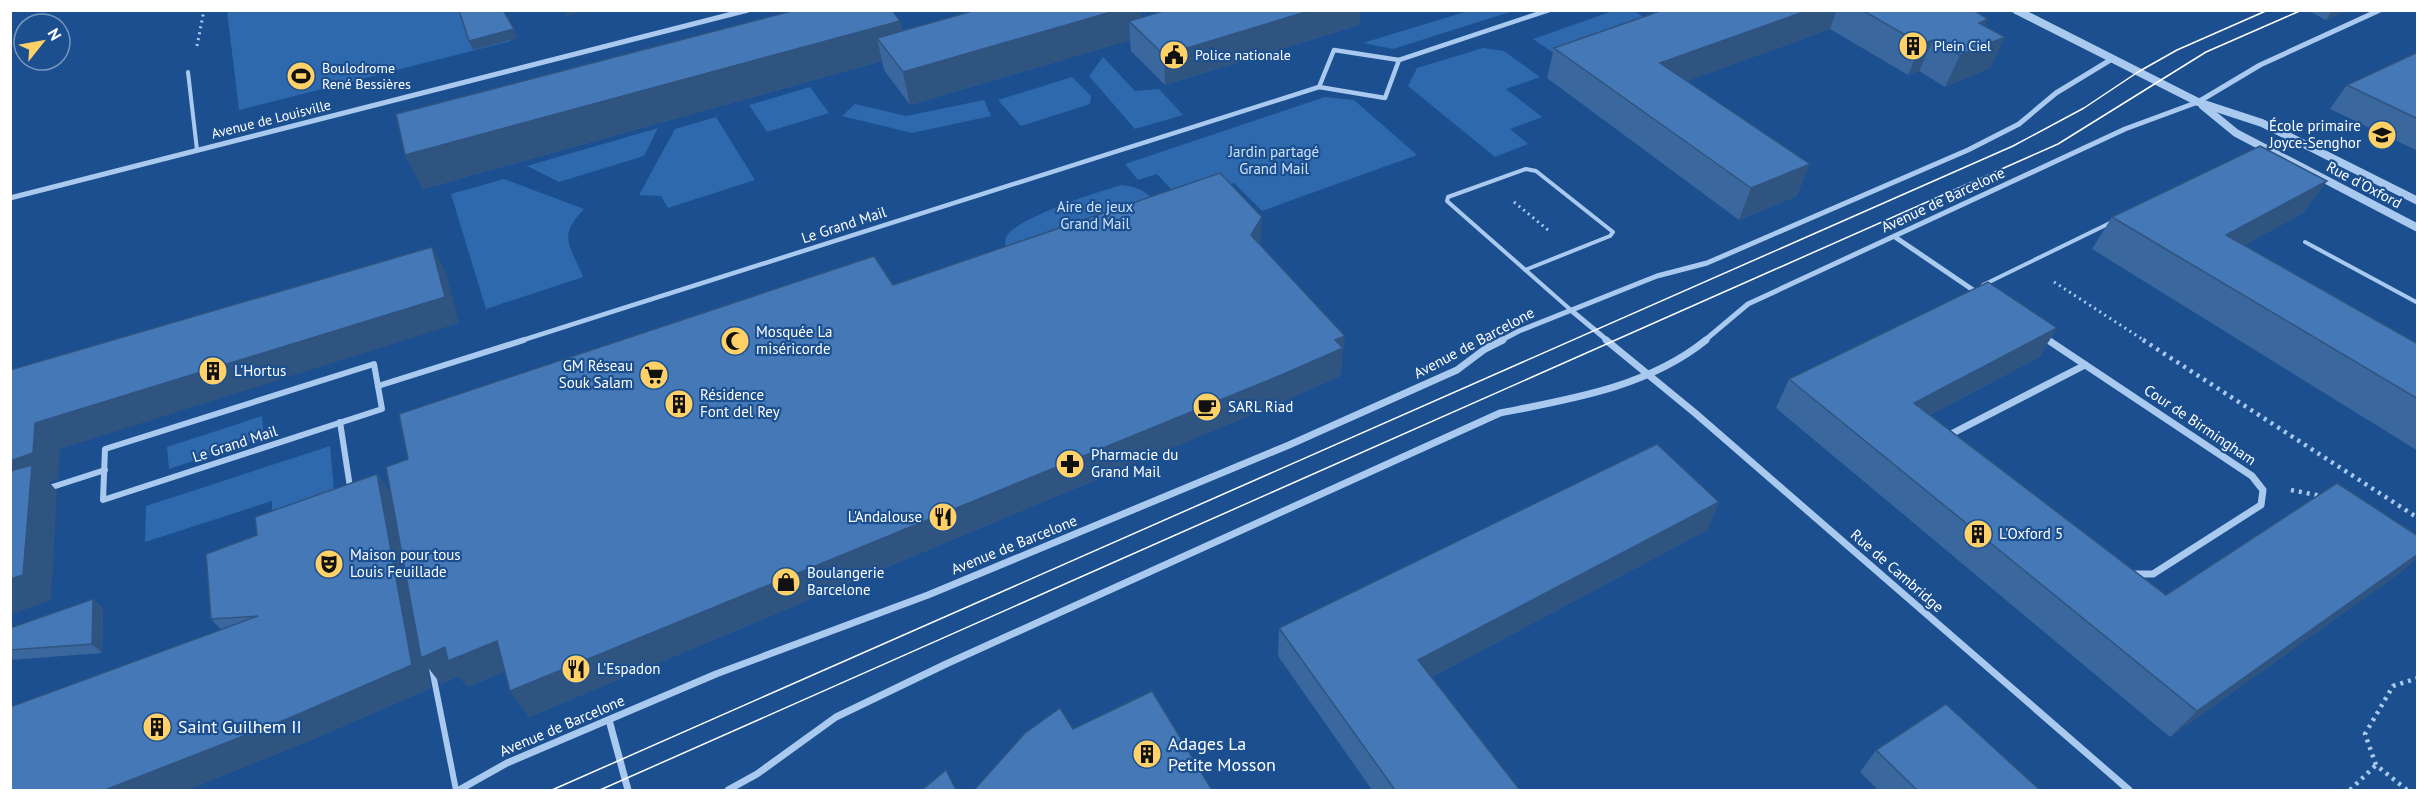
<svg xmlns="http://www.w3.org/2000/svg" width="2428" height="801" font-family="'PT Sans',sans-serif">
<rect width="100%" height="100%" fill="#1b4f8f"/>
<!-- green -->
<g fill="#2e69ad">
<path d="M227,11h271l13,30 -272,69z"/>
<path d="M1468,11h45l-120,38 -30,-6z"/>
<path d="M1613,11h21l21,13 -97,32 -25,-17z"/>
<path d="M1483,48l21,3 36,26 -34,12 36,28 -32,12 18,15 -33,13 -87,-71 9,-18z"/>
<path d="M1103,57l32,34 24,-2 24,26 -48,14 -46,-53z"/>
<path d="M1072,77l19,19 -1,8 -69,22 -23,-26z"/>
<path d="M810,87l19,26 -62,19 -18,-27z"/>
<path d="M1325,97l29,3 63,55 -155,56 -28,-28 -52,18 -25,-27 -19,6 -13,-16z"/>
<path d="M984,100l7,16 -79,17 -70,-17 13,-12 51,12z"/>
<path d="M716,117l39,63 -87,28 -7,-12 -22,-1 36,-66z"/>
<path d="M658,128l-14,28 -85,26 -32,-16z"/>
<path d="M504,179l80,30c-27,29 -14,35 -1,68l-97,32 -35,-115z"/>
<path d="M1122,185c18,2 26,8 38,22l-155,44c0,-4 0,-11 1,-14 9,-19 94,-46 116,-52z"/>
<path d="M262,416l2,21 -95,32 -2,-22z"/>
<path d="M330,446l4,45 -62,20v-10l-127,41 1,-36z"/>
</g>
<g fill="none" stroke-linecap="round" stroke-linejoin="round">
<!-- path-far1 -->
<g stroke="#a9c9ee" stroke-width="3" stroke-dasharray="2 4" stroke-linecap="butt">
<path d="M197,46l7,-36"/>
<path d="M1514,202l34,28"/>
<path d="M2054,282l91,59"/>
</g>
<!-- path -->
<g stroke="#a9c9ee" stroke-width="4.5" stroke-dasharray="3 5" stroke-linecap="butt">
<path d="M2143,340l275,178"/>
<path d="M2291,490l30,6"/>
<path d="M2350,790l26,-25"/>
<path d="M2407,790l-31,-25 -11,-31 28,-48 25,-8"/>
</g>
<!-- service -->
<g stroke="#a9c9ee" stroke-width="4">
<path d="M188,72l9,78"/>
<path d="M2305,242l113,61"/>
<path d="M1525,270l85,-34 3,-4 -77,-61 -10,-2 -78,28 -1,4 125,110"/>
<path d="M1983,285l127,-62"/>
</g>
<!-- pedestrian-far1 -->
<g stroke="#a9c9ee" stroke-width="4.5">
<path d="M1319,87l15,-37 65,10 150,-50"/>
<path d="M520,341l799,-254 66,11 14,-38"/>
</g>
<!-- pedestrian -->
<g stroke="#a9c9ee" stroke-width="6">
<path d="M374,364l8,45 -279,91 2,-51z"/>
<path d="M378,386l146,-46"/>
<path d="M340,422l10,65h2"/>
<path d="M46,489l59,-19"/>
<path d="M432,669l24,121"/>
</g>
<!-- minor-far1 -->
<g stroke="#a9c9ee" stroke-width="5">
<path d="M10,198l738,-188"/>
<path d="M1895,237l84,57"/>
<path d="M1572,311l36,30"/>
<path d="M2043,336l7,5"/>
<path d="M1500,341l19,-10 138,-55 50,-13 261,-113 51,-26 37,-31 56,-34"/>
<path d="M1704,341l44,-37 377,-175 73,-27 62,-37 120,-55"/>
</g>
<!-- minor -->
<g stroke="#a9c9ee" stroke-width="7">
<path d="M1606,340l89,73 434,377"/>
<path d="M2048,340l204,136 11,14 -2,15 -108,69h-18"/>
<path d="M1955,440l-2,-7 132,-68"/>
<path d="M609,720l19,70"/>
<path d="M459,790l48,-27 209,-89 212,-79 361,-150 168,-75 28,-21 18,-9"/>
<path d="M728,790l29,-16 79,-57 110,-53 554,-251c71,-14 148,-26 206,-73"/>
</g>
<!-- tertiary -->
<g stroke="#a9c9ee" stroke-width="8">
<path d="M2016,10l182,92 64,21 156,78"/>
<path d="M2203,106l33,27 182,95"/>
</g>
<!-- tram -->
<g stroke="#fff" stroke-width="1.5">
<path d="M552,790l1461,-644 71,-38 54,-36 39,-22 91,-40"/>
<path d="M600,790l1458,-646 148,-92 96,-42"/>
</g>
</g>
<!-- wall -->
<g fill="#3a679d">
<path d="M976,10h165v8l26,-8h201l-8,3 -1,12 -194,60 -34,-34 -1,-11 -220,65 -26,-35 -2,-9 -459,128 -18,-34 495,-134 2,10z"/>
<path d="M1663,10h310l12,16 5,42 -45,19 -26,-16 -11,4 -78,-46 -143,52 110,115 -58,24 -192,-142 7,-30z"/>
<path d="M2307,10h40l-21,10z"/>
<path d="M2418,52v99l-88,-42 17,-24z"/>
<path d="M2327,181l-24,32 -59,32 174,99v107l-326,-202 20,-32z"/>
<path d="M1261,244v2l81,117 -2,13 -56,25 -755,316 -24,-46 -37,16 -9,-11 -18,8 -14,-18 4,22 -122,53 -122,49h-177l211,-160 -10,-11 46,-84 120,-61 13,18 503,-207z"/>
<path d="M2057,328l-18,29 -109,58 236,180 252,-59v21l-17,15 -231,165 -394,-329 13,-29z"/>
<path d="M1719,502l-12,28 -275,147 88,113h-148l-94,-134 1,-28z"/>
<path d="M93,599l10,10 -1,44 -92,7v-32z"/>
<path d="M1876,750l164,40h-162l-18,-18z"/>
</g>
<!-- shaded-wall -->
<g fill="#305480">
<path d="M565,10h25l-23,6z"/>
<path d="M1118,10h23l1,23 -13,-12 1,19 -220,65 -7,-33z"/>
<path d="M1312,10h56l-8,3 -1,12 -194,60 -1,-30z"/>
<path d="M1809,10h28l-7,19 -178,65 8,-31z"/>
<path d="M2332,10h15l-21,10z"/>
<path d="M1988,19l-14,31 31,-13 -15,31 -45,19 15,-32 19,-32z"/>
<path d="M900,21l6,33 -29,-16 5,23 -459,128 -18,-34z"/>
<path d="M514,29l4,9 -45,12 -4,-9z"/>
<path d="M1933,40l-14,31 -11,4 13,-31z"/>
<path d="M1810,164l-13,32 -58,24 12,-32z"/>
<path d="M2327,181l-24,32 -99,55 22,-33z"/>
<path d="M1262,217l-1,27 -11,19 1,-28z"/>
<path d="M432,247l14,26 13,50 -399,126 -2,30 -9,3 8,9 -6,109 -41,15v-154l25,-38z"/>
<path d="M2057,328l-18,29 -140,74 15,-28z"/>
<path d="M1345,336l-5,40 -56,25 -755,316 -19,-26z"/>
<path d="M377,474l18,24 50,149 52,-6 18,26 -47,20 -9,-11 -18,8 -14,-18 4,22 -122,53 -122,49h-82l182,-71z"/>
<path d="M1719,502l-12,28 -294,157 5,-27z"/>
<path d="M2418,554v3l-17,15 -231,165 27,-26z"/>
<path d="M93,599l10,10 -1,44 -10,-9z"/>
</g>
<!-- building -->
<g fill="#4478b7" stroke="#305480" stroke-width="1.5">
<path d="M459,10h44l11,19 -45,12z"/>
<path d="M796,10h96l8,11 -495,134 -9,-41z"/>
<path d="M976,10h142l-215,62 -26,-34z"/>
<path d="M1167,10h145l-148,45 -35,-34z"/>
<path d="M1663,10h146l-149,53 150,101 -59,24 -197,-140z"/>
<path d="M1862,10h111l15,9 -9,4 26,14 -45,18 -27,-15 -12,4z"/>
<path d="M2418,52v67l-71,-34z"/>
<path d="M2260,146l67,35 -101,54 192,109v55l-306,-182z"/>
<path d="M1220,173l42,44 -11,18 94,101 -10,4 8,8 -57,25 -776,318 -13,-50 -49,20 -3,-14 -24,11 -35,-191 22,-8 -9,-45 475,-158 19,29z"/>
<path d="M432,247l13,50 -410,126 -2,30 -23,8v-91z"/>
<path d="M1988,282l69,46 -143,75 252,192 171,-112 81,53v18l-221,157 -408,-332z"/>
<path d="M1657,444l62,58 -301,158 102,130h-125l-116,-162z"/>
<path d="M32,465l-9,110 -13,4v-108z"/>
<path d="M377,474l35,191 -125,54 -182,71h-95v-83l248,-91 -47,3 -5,-65 51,-19 -2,-18z"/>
<path d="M93,599l-1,45 -82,6v-22z"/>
<path d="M1152,691l60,99h-238l51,-57 35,-25 13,21z"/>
<path d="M1946,704l94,86h-123l-41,-40z"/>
<path d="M946,770l10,20h-35h1z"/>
</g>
<!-- icons -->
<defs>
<g id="building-disc" transform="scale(1.5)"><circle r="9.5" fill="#ffd166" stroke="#1b4f8f"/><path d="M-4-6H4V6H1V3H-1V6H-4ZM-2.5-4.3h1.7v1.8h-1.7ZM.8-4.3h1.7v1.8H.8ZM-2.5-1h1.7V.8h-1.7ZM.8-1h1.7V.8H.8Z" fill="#111"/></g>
<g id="civic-disc" transform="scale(1.5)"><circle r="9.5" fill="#ffd166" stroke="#1b4f8f"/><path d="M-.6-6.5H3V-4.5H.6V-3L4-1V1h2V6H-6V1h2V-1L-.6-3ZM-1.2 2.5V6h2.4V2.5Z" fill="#111"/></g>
<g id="stadium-disc" transform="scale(1.5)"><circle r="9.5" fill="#ffd166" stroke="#1b4f8f"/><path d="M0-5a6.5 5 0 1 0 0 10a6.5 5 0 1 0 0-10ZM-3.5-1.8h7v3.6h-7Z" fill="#111"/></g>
<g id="school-disc" transform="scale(1.5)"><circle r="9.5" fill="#ffd166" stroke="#1b4f8f"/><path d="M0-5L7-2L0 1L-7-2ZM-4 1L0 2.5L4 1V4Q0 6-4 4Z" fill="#111"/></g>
<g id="mosque-disc" transform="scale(1.5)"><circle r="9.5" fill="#ffd166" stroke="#1b4f8f"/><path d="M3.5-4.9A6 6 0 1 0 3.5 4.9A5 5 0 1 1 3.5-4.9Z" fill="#111"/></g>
<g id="supermarket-disc" transform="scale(1.5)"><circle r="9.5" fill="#ffd166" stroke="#1b4f8f"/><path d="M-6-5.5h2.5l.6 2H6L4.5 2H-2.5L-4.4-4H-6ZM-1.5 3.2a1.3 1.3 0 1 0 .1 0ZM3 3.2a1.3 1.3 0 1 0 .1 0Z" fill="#111"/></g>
<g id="cafe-disc" transform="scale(1.5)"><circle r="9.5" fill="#ffd166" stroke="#1b4f8f"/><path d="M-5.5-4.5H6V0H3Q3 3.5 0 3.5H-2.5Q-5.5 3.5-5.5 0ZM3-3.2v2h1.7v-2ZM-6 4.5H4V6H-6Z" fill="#111"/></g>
<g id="pharmacy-disc" transform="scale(1.5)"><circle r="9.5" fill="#ffd166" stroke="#1b4f8f"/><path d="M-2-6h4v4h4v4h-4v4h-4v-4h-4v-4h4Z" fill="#111"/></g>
<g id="restaurant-disc" transform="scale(1.5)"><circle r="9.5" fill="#ffd166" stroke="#1b4f8f"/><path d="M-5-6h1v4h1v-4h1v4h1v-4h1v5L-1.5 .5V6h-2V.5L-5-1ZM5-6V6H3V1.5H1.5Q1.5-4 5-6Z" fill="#111"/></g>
<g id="theatre-disc" transform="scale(1.5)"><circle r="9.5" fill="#ffd166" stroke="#1b4f8f"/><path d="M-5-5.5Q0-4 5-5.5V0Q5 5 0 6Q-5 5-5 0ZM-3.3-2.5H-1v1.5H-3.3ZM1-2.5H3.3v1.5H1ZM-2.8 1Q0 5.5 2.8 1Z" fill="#111"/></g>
<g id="shop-disc" transform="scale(1.5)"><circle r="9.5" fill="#ffd166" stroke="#1b4f8f"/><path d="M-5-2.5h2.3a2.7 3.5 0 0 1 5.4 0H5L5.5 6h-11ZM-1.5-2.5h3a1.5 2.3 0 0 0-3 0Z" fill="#111"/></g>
</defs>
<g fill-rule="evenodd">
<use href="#building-disc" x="1913" y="46"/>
<use href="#civic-disc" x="1174" y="55"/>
<use href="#stadium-disc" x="301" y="76"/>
<use href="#school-disc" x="2382" y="135"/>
<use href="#mosque-disc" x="735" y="341"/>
<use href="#building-disc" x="213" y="371"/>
<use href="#supermarket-disc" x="654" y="375"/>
<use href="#building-disc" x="679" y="404"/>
<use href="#cafe-disc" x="1207" y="407"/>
<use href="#pharmacy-disc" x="1070" y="464"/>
<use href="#restaurant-disc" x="943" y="517"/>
<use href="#building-disc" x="1978" y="534"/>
<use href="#theatre-disc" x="329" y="564"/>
<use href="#shop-disc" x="786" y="582"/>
<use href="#restaurant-disc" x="576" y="669"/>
<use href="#building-disc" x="157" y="727"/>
<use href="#building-disc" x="1147" y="754"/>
</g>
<g text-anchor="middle" stroke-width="4.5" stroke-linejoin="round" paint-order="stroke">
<!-- far-poi labels -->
<g font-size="14" fill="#fff" stroke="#1b4f8f" text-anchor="start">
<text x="1934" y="51">Plein Ciel</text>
<text x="1195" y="60">Police nationale</text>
<text x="322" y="73">Boulodrome<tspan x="322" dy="16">René Bessières</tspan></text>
</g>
<!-- far-street labels -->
<g font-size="14" fill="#fff" stroke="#1b4f8f">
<text transform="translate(271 119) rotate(-14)" y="5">Avenue de Louisville</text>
</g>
<!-- poi labels -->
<g font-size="15" fill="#fff" stroke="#1b4f8f" text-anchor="start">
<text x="2361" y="131" text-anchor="end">École primaire<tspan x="2361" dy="17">Joyce-Senghor</tspan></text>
<text x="756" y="337">Mosquée La<tspan x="756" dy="17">miséricorde</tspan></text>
<text x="633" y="371" text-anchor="end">GM Réseau<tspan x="633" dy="17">Souk Salam</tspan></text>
<text x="234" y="376">L'Hortus</text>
<text x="700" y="400">Résidence<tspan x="700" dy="17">Font del Rey</tspan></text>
<text x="1228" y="412">SARL Riad</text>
<text x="1091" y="460">Pharmacie du<tspan x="1091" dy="17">Grand Mail</tspan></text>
<text x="922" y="522" text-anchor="end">L'Andalouse</text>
<text x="1999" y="539">L'Oxford 5</text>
<text x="350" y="560">Maison pour tous<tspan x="350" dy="17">Louis Feuillade</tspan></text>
<text x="807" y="578">Boulangerie<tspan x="807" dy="17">Barcelone</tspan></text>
<text x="597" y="674">L'Espadon</text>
</g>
<!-- park labels -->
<g font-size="15" fill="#cfe3fa" stroke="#1b4f8f">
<text x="1274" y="157">Jardin partagé<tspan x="1274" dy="17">Grand Mail</tspan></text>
<text x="1095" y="212">Aire de jeux<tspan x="1095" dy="17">Grand Mail</tspan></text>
</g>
<!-- street labels -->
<g font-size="15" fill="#fff" stroke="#1b4f8f">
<text transform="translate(2364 185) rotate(28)" y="5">Rue d'Oxford</text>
<text transform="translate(1943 200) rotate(-25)" y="5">Avenue de Barcelone</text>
<text transform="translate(844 225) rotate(-18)" y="5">Le Grand Mail</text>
<text transform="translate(1474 343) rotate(-28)" y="5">Avenue de Barcelone</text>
<text transform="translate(2200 425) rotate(34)" y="5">Cour de Birmingham</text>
<text transform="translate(235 444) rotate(-18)" y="5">Le Grand Mail</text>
<text transform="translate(1014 545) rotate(-22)" y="5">Avenue de Barcelone</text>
<text transform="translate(1897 571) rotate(41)" y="5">Rue de Cambridge</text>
<text transform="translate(562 726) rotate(-23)" y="5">Avenue de Barcelone</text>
</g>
<!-- near-poi labels -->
<g font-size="18" fill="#fff" stroke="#1b4f8f" text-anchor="start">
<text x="178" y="733">Saint Guilhem II</text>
<text x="1168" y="750">Adages La<tspan x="1168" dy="21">Petite Mosson</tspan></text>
</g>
</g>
<!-- border -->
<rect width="2428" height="801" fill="none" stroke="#ffffff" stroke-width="24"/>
<!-- north arrow -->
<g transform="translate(42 42) rotate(59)"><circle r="28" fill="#1b4f8f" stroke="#7695bc" stroke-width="1.5"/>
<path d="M0-4.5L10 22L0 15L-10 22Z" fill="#ffd166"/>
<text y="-9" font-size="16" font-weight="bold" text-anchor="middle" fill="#ffffff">N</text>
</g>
</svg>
